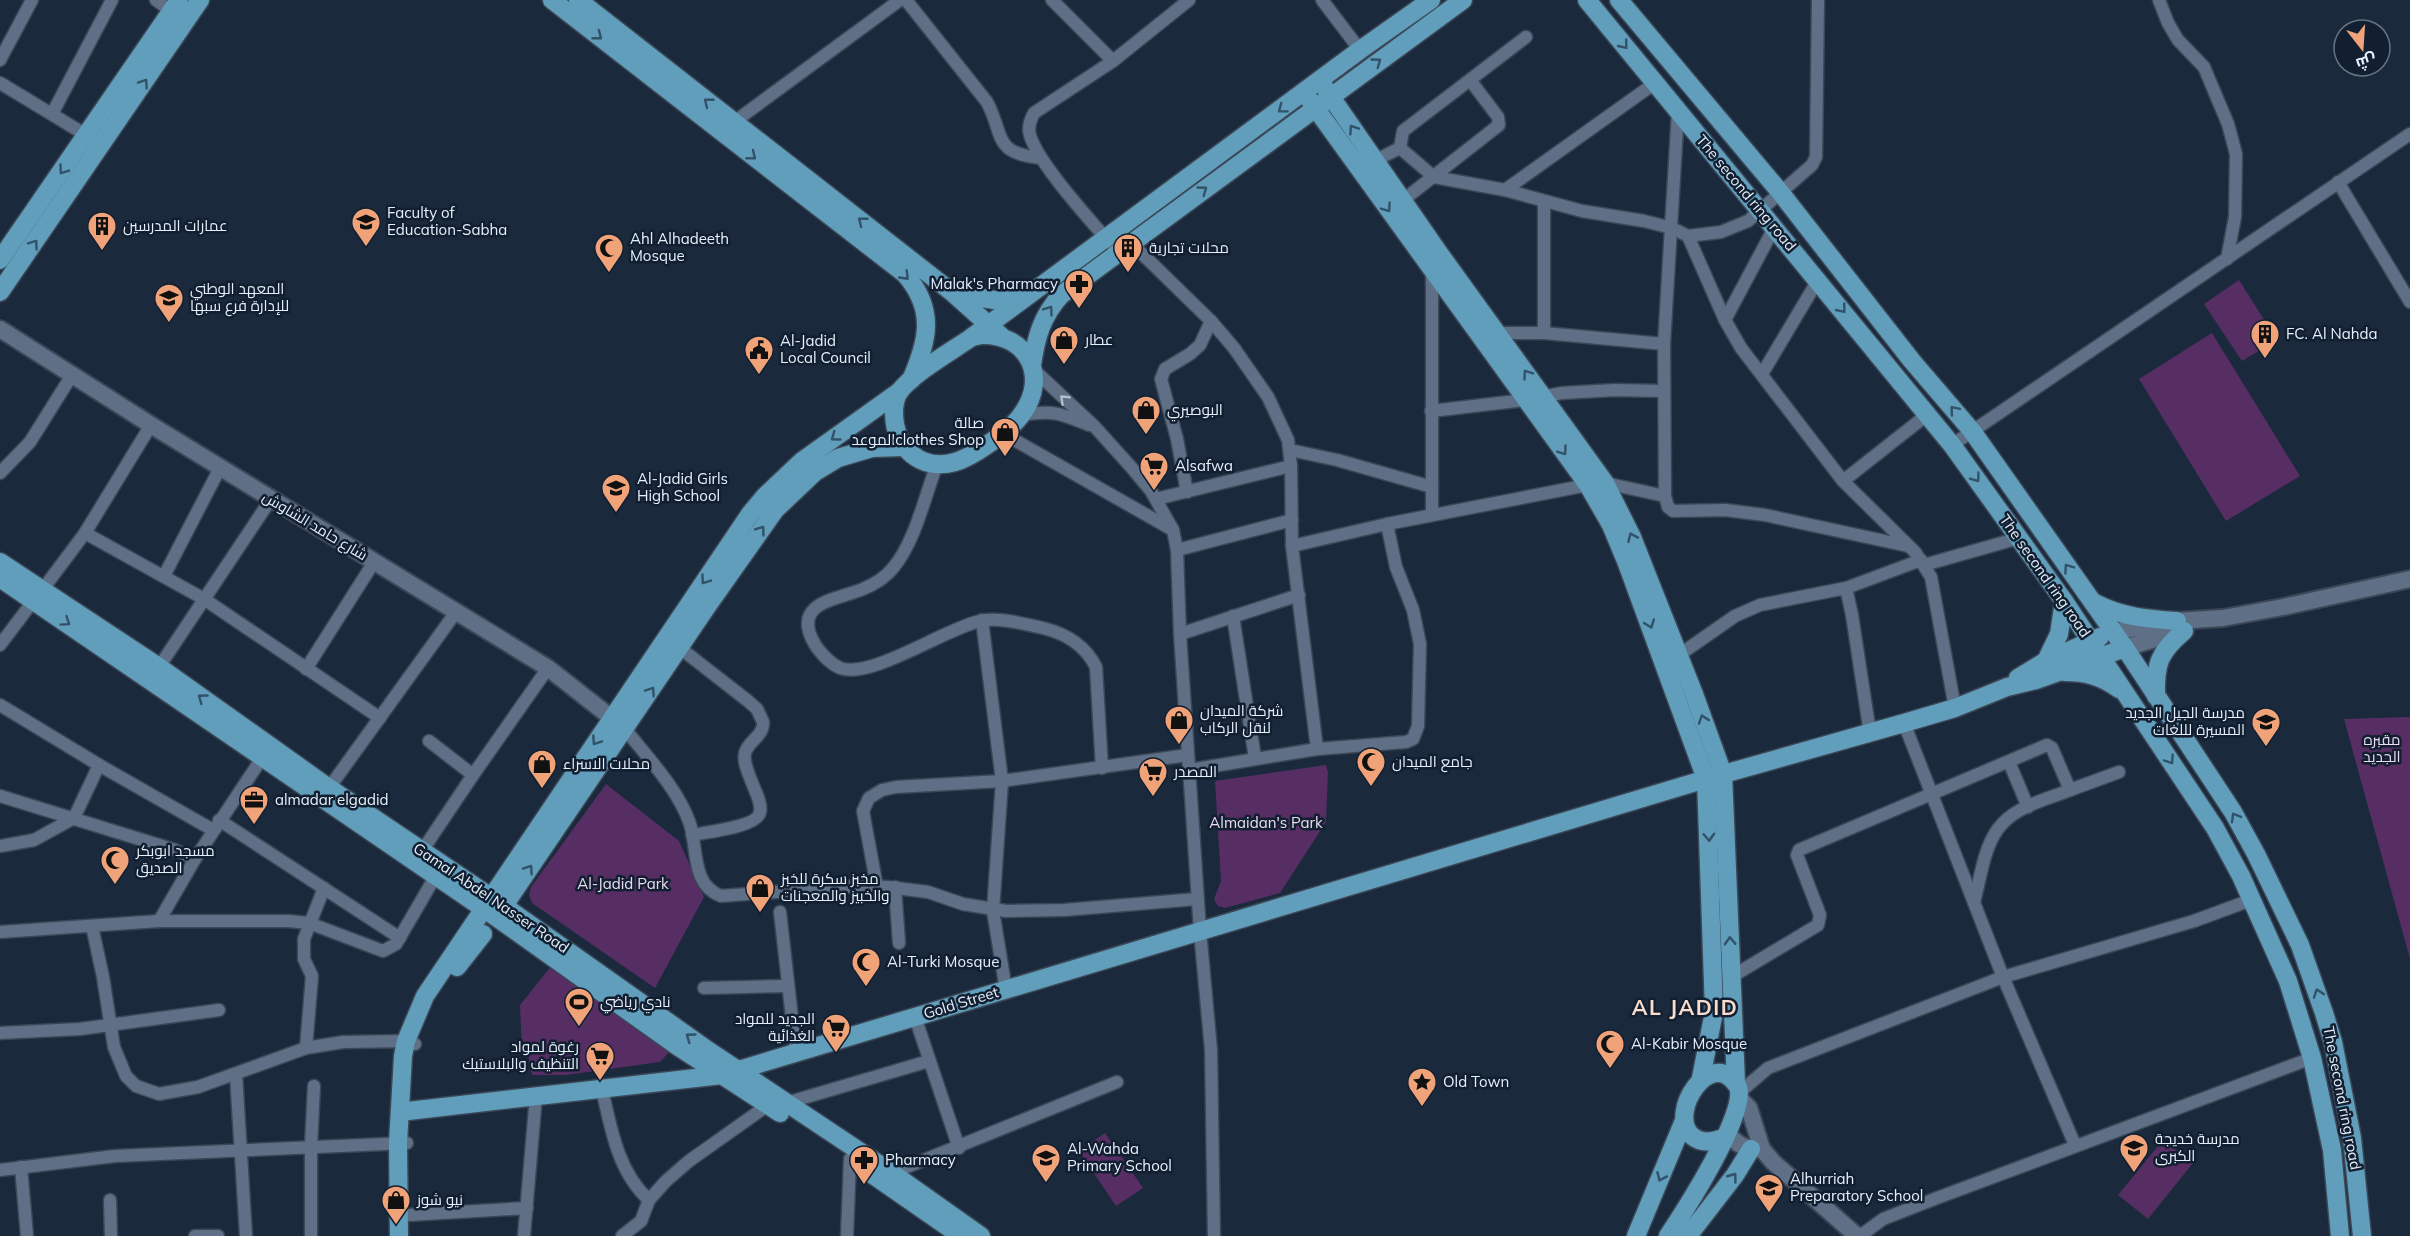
<svg xmlns="http://www.w3.org/2000/svg" width="2410" height="1236" font-family="Mulish,Cairo,sans-serif">
<rect width="100%" height="100%" fill="#1a293b"/>
<!-- green -->
<g fill="#562e64">
<path d="M2239,280l38,60 -35,21 -38,-57z"/>
<path d="M2212,333l88,143 -74,45 -87,-142z"/>
<path d="M2410,717v242l-66,-240z"/>
<path d="M1326,765l2,7 -2,50 -46,71 -55,15 -7,-2 -4,-7 7,-18 -6,-100z"/>
<path d="M606,784l73,57 25,56 -49,91 -123,-85 -3,-8 2,-8z"/>
<path d="M552,965l118,86 -10,11 -94,13h-34l-5,-25 -5,2 -2,-47z"/>
<path d="M1105,1133l38,55 -27,18 -37,-55z"/>
<path d="M2163,1140l30,23 -45,56 -30,-24z"/>
</g>
<g fill="none" stroke-linecap="round" stroke-linejoin="round">
<!-- street casing -->
<g stroke="#3b4756" stroke-width="15">
<g id="street">
<path d="M156,0l21,15"/>
<path d="M906,0l81,102c18,34 5,51 54,56"/>
<path d="M1052,0l61,61"/>
<path d="M1322,0l38,50"/>
<path d="M2159,0l9,23 10,17 26,27 24,57 8,30 -1,63 -8,42"/>
<path d="M0,60l32,-60"/>
<path d="M0,83l91,55"/>
<path d="M52,114l60,-114"/>
<path d="M734,122l166,-122"/>
<path d="M1400,148l3,-17 123,-94"/>
<path d="M1374,161l26,-13 34,29 71,13 77,21 62,10 28,7 16,8 33,-4 27,-11 64,-56 4,-8 2,-157"/>
<path d="M2338,182l72,120"/>
<path d="M1505,190l150,-107"/>
<path d="M1402,201l97,-76 -1,-8 -28,-37"/>
<path d="M1688,236l37,84 16,28 102,133 72,71 16,25 24,131"/>
<path d="M1110,243c-19,-22 -79,-87 -81,-113 0,-7 2,-11 5,-17l79,-52 76,-61"/>
<path d="M1131,243l80,78 23,27 34,49 20,43 3,26 1,80 25,203 -128,21"/>
<path d="M1432,271v244"/>
<path d="M1725,320l49,-92"/>
<path d="M1498,333h46l120,11"/>
<path d="M1544,333v-131"/>
<path d="M1034,370l61,57 36,40 20,24 22,39 4,20 3,84 20,297 11,119 3,186"/>
<path d="M1762,374l56,-94"/>
<path d="M1431,411l94,-11 37,-7 53,-3 49,1"/>
<path d="M1021,415c32,-5 39,-2 68,10"/>
<path d="M1002,433l171,97"/>
<path d="M1952,445l458,-311"/>
<path d="M1290,450l47,10 95,27"/>
<path d="M937,464c-12,32 -22,78 -44,104 -8,10 -18,16 -30,21 -23,10 -69,12 -51,50 5,11 17,24 28,29 30,12 106,-40 140,-47 20,-4 44,3 63,7 24,6 42,17 53,39l6,101"/>
<path d="M0,473l30,-31 42,-67"/>
<path d="M1843,481l85,-67"/>
<path d="M1187,492l-10,-53 -16,-60 4,-10 25,-15 10,-9 11,-24"/>
<path d="M1665,496l3,11 5,4 52,-1 40,5 143,31"/>
<path d="M1156,499l135,-33"/>
<path d="M85,533l119,66 176,119"/>
<path d="M1292,546l95,-22 201,-39 17,-2 60,13 -1,-152 14,-233"/>
<path d="M1177,550l115,-30"/>
<path d="M1924,565l95,-27"/>
<path d="M164,576l56,-108"/>
<path d="M43,589l42,-56 66,-108"/>
<path d="M1233,616l22,142"/>
<path d="M982,620l20,161 -9,130 13,79"/>
<path d="M1180,634l119,-39"/>
<path d="M0,645l34,-45"/>
<path d="M680,648l68,53 9,8 6,13c1,14 -15,19 -18,31 -2,9 3,19 6,27 3,9 11,22 9,32 -2,15 -54,20 -68,23"/>
<path d="M1679,655l56,-39 25,-11 86,-17"/>
<path d="M159,667l112,-168"/>
<path d="M306,669l68,-107"/>
<path d="M0,705l99,60 -25,53 -40,22 -34,6"/>
<path d="M1904,723l99,254 72,168"/>
<path d="M625,729c23,29 53,60 65,95 8,25 1,61 31,72l134,-10 33,1 40,5 35,12 43,7 58,-1 133,-11"/>
<path d="M1870,733l-18,-118 -6,-27 75,-28"/>
<path d="M429,741l44,34 75,-107"/>
<path d="M1317,749l89,-7 7,-3 5,-13 2,-82 -7,-34 -17,-43 -9,-43"/>
<path d="M2009,762l19,45"/>
<path d="M99,765l114,65"/>
<path d="M329,788l127,-176"/>
<path d="M2070,790l49,-18"/>
<path d="M0,796l175,54 20,9"/>
<path d="M219,820l181,118"/>
<path d="M422,851l51,-76"/>
<path d="M877,887l-14,-76 6,-13 13,-8 14,-3 106,-6 186,-26"/>
<path d="M895,887l4,56"/>
<path d="M324,888l-20,51v20l8,17 -6,72 37,-6 63,-1 9,3"/>
<path d="M780,912l16,141"/>
<path d="M159,921l36,-62 71,-107"/>
<path d="M92,926l11,51 11,70 12,29 10,10 23,8 39,-7 108,-39"/>
<path d="M0,932l159,-11h129l21,2 74,28 13,-7 39,-67"/>
<path d="M1731,977l87,-52 2,-10 -23,-60 2,-5 248,-105 5,3 18,42c-22,9 -50,15 -67,33 -19,19 -22,54 -29,79"/>
<path d="M704,988l84,-2"/>
<path d="M915,1017l44,131"/>
<path d="M0,1033l80,-4 139,-19"/>
<path d="M236,1074l10,162"/>
<path d="M602,1089c9,40 16,83 47,111"/>
<path d="M1740,1092l28,-24 235,-91 191,-56 57,-21"/>
<path d="M786,1103l143,-42"/>
<path d="M21,1167l6,69"/>
<path d="M0,1170l115,-14 292,-13"/>
<path d="M892,1173l225,-91"/>
<path d="M110,1200l1,36"/>
<path d="M409,1215l118,-7"/>
<path d="M195,1236h23"/>
<path d="M311,1236v-90l3,-60"/>
<path d="M524,1236l12,-140"/>
<path d="M622,1236l19,-15 8,-21 17,-19 23,-20 79,-56"/>
<path d="M847,1236l3,-77"/>
<path d="M1860,1236l23,-17 54,-21 375,-140"/>
</g>
</g>
<!-- secondary casing -->
<g stroke="#3b4756" stroke-width="20">
<g id="secondary">
<path d="M0,329l151,96 397,243 74,58"/>
<path d="M2113,632l64,-11 46,-3 60,-11 127,-28"/>
<path d="M2125,648l60,-18"/>
<path d="M1739,1098l10,10 13,41 11,13 84,74"/>
<path d="M1727,1133c11,13 19,16 35,16"/>
</g>
</g>
<!-- primary casing -->
<g stroke="#3b4756" stroke-width="21">
<g id="primary">
<path d="M552,0l353,274c31,36 23,67 6,106"/>
<path d="M578,0l375,293 48,43"/>
<path d="M1587,0l365,445 112,156 151,227 26,48 47,105 24,77 20,92 8,86"/>
<path d="M1619,0l161,192 132,169 60,70 153,217 108,164 23,42 44,91 24,68 9,29 19,96 10,98"/>
<path d="M1320,81l119,172 166,230 27,54 62,157 29,80 13,309"/>
<path d="M1304,92l284,393 23,40 15,36 80,218 8,233 -13,66"/>
<path d="M0,260l179,-260"/>
<path d="M0,292l200,-292"/>
<path d="M958,294l42,7 22,-2"/>
<path d="M982,335c46,-1 67,42 40,79 -11,16 -49,43 -67,48 -34,10 -60,-14 -61,-48 0,-7 1,-16 5,-22 14,-19 53,-41 73,-55z"/>
<path d="M972,337l388,-287 71,-50"/>
<path d="M1032,365c4,-28 10,-49 29,-70l402,-295"/>
<path d="M0,562l159,105 170,121 175,118 205,145 183,122 89,63"/>
<path d="M0,578l496,339 181,129 103,67"/>
<path d="M2095,603c27,14 53,16 82,18"/>
<path d="M2046,661l13,-27 5,-33"/>
<path d="M2064,672c22,0 37,4 55,17"/>
<path d="M2018,678l28,-17 54,-24"/>
<path d="M2156,696c-1,-32 3,-44 28,-65"/>
<path d="M497,916l211,-311 67,-95 40,-38 23,-14 34,-10 31,-1"/>
<path d="M457,967l26,-33"/>
<path d="M408,1111l314,-36 984,-296 198,-56 51,-15 52,-21 29,-7 89,-32"/>
<path d="M866,1170l95,66"/>
<path d="M399,1236l-1,-93 5,-87 3,-15 19,-45 325,-482 15,-18 37,-35 98,-70"/>
<path d="M1636,1236l47,-113"/>
<path d="M1668,1236c16,-24 80,-123 70,-149 -26,-44 -72,27 -46,49 10,8 20,6 31,2"/>
<path d="M1688,1236l47,-61 16,-26"/>
</g>
</g>
<!-- street -->
<use href="#street" stroke="#5f7086" stroke-width="12"/>
<!-- secondary -->
<use href="#secondary" stroke="#5f7086" stroke-width="16"/>
<!-- primary -->
<use href="#primary" stroke="#609ebb" stroke-width="18"/>
</g>
<!-- one-way arrows -->
<defs><path id="oneway-chevron" d="M-2-3.5L2.5 0L-2 3.5" fill="none" stroke-width="1.6" stroke-linecap="round" stroke-linejoin="round" transform="scale(1.5)"/></defs>
<g stroke="#315268">
<use href="#oneway-chevron" transform="translate(598 36) rotate(38)"/>
<use href="#oneway-chevron" transform="translate(1624 45) rotate(51)"/>
<use href="#oneway-chevron" transform="translate(1377 62) rotate(-36)"/>
<use href="#oneway-chevron" transform="translate(144 83) rotate(-56)"/>
<use href="#oneway-chevron" transform="translate(708 102) rotate(-141)"/>
<use href="#oneway-chevron" transform="translate(1282 109) rotate(143)"/>
<use href="#oneway-chevron" transform="translate(1353 129) rotate(-124)"/>
<use href="#oneway-chevron" transform="translate(752 156) rotate(39)"/>
<use href="#oneway-chevron" transform="translate(63 170) rotate(125)"/>
<use href="#oneway-chevron" transform="translate(1203 190) rotate(-36)"/>
<use href="#oneway-chevron" transform="translate(1387 208) rotate(55)"/>
<use href="#oneway-chevron" transform="translate(862 221) rotate(-142)"/>
<use href="#oneway-chevron" transform="translate(34 244) rotate(-55)"/>
<use href="#oneway-chevron" transform="translate(905 276) rotate(46)"/>
<use href="#oneway-chevron" transform="translate(1842 309) rotate(51)"/>
<use href="#oneway-chevron" transform="translate(1049 310) rotate(-54)"/>
<use href="#oneway-chevron" transform="translate(1527 374) rotate(-125)"/>
<use href="#oneway-chevron" transform="translate(1954 410) rotate(-130)"/>
<use href="#oneway-chevron" transform="translate(835 437) rotate(144)"/>
<use href="#oneway-chevron" transform="translate(1563 451) rotate(54)"/>
<use href="#oneway-chevron" transform="translate(1976 478) rotate(54)"/>
<use href="#oneway-chevron" transform="translate(761 530) rotate(-54)"/>
<use href="#oneway-chevron" transform="translate(1632 537) rotate(-114)"/>
<use href="#oneway-chevron" transform="translate(2068 568) rotate(-125)"/>
<use href="#oneway-chevron" transform="translate(705 580) rotate(125)"/>
<use href="#oneway-chevron" transform="translate(66 622) rotate(34)"/>
<use href="#oneway-chevron" transform="translate(1650 624) rotate(70)"/>
<use href="#oneway-chevron" transform="translate(651 691) rotate(-56)"/>
<use href="#oneway-chevron" transform="translate(202 698) rotate(-144)"/>
<use href="#oneway-chevron" transform="translate(1703 719) rotate(-109)"/>
<use href="#oneway-chevron" transform="translate(596 741) rotate(124)"/>
<use href="#oneway-chevron" transform="translate(2170 760) rotate(56)"/>
<use href="#oneway-chevron" transform="translate(2235 817) rotate(-120)"/>
<use href="#oneway-chevron" transform="translate(1709 837) rotate(87)"/>
<use href="#oneway-chevron" transform="translate(529 869) rotate(-56)"/>
<use href="#oneway-chevron" transform="translate(1730 941) rotate(-92)"/>
<use href="#oneway-chevron" transform="translate(2318 993) rotate(-109)"/>
<use href="#oneway-chevron" transform="translate(690 1037) rotate(-144)"/>
<use href="#oneway-chevron" transform="translate(1661 1177) rotate(114)"/>
<use href="#oneway-chevron" transform="translate(1733 1177) rotate(-53)"/>
</g>
<use stroke="#b0bdcd" href="#oneway-chevron" transform="translate(1064 399) rotate(-137)"/>
<!-- icons -->
<defs>
<g id="university-pin" transform="scale(1.5)"><path d="M0 17L-7.5 6A9.5 9.5 0 1 1 7.5 6Z" fill="#f0a279" stroke="#111f31"/><path d="M0-5L7-2L0 1L-7-2ZM-4 1L0 2.5L4 1V4Q0 6-4 4Z" fill="#111"/></g>
<g id="building-pin" transform="scale(1.5)"><path d="M0 17L-7.5 6A9.5 9.5 0 1 1 7.5 6Z" fill="#f0a279" stroke="#111f31"/><path d="M-4-6H4V6H1V3H-1V6H-4ZM-2.5-4.3h1.7v1.8h-1.7ZM.8-4.3h1.7v1.8H.8ZM-2.5-1h1.7V.8h-1.7ZM.8-1h1.7V.8H.8Z" fill="#111"/></g>
<g id="mosque-pin" transform="scale(1.5)"><path d="M0 17L-7.5 6A9.5 9.5 0 1 1 7.5 6Z" fill="#f0a279" stroke="#111f31"/><path d="M3.5-4.9A6 6 0 1 0 3.5 4.9A5 5 0 1 1 3.5-4.9Z" fill="#111"/></g>
<g id="pharmacy-pin" transform="scale(1.5)"><path d="M0 17L-7.5 6A9.5 9.5 0 1 1 7.5 6Z" fill="#f0a279" stroke="#111f31"/><path d="M-2-6h4v4h4v4h-4v4h-4v-4h-4v-4h4Z" fill="#111"/></g>
<g id="shop-pin" transform="scale(1.5)"><path d="M0 17L-7.5 6A9.5 9.5 0 1 1 7.5 6Z" fill="#f0a279" stroke="#111f31"/><path d="M-5-2.5h2.3a2.7 3.5 0 0 1 5.4 0H5L5.5 6h-11ZM-1.5-2.5h3a1.5 2.3 0 0 0-3 0Z" fill="#111"/></g>
<g id="civic-pin" transform="scale(1.5)"><path d="M0 17L-7.5 6A9.5 9.5 0 1 1 7.5 6Z" fill="#f0a279" stroke="#111f31"/><path d="M-.6-6.5H3V-4.5H.6V-3L4-1V1h2V6H-6V1h2V-1L-.6-3ZM-1.2 2.5V6h2.4V2.5Z" fill="#111"/></g>
<g id="supermarket-pin" transform="scale(1.5)"><path d="M0 17L-7.5 6A9.5 9.5 0 1 1 7.5 6Z" fill="#f0a279" stroke="#111f31"/><path d="M-6-5.5h2.5l.6 2H6L4.5 2H-2.5L-4.4-4H-6ZM-1.5 3.2a1.3 1.3 0 1 0 .1 0ZM3 3.2a1.3 1.3 0 1 0 .1 0Z" fill="#111"/></g>
<g id="school-pin" transform="scale(1.5)"><path d="M0 17L-7.5 6A9.5 9.5 0 1 1 7.5 6Z" fill="#f0a279" stroke="#111f31"/><path d="M0-5L7-2L0 1L-7-2ZM-4 1L0 2.5L4 1V4Q0 6-4 4Z" fill="#111"/></g>
<g id="office-pin" transform="scale(1.5)"><path d="M0 17L-7.5 6A9.5 9.5 0 1 1 7.5 6Z" fill="#f0a279" stroke="#111f31"/><path d="M-6-3h4V-5.5h4V-3h4V5H-6ZM-1-4.5V-3h2v-1.5ZM-6 0V1H6V0Z" fill="#111"/></g>
<g id="stadium-pin" transform="scale(1.5)"><path d="M0 17L-7.5 6A9.5 9.5 0 1 1 7.5 6Z" fill="#f0a279" stroke="#111f31"/><path d="M0-5a6.5 5 0 1 0 0 10a6.5 5 0 1 0 0-10ZM-3.5-1.8h7v3.6h-7Z" fill="#111"/></g>
<g id="sight-pin" transform="scale(1.5)"><path d="M0 17L-7.5 6A9.5 9.5 0 1 1 7.5 6Z" fill="#f0a279" stroke="#111f31"/><path d="M0-6L1.8-2.2L6-1.7L2.9 1.2L3.7 5.4L0 3.3L-3.7 5.4L-2.9 1.2L-6-1.7L-1.8-2.2Z" fill="#111"/></g>
</defs>
<g fill-rule="evenodd">
<use href="#university-pin" x="366" y="222"/>
<use href="#building-pin" x="102" y="226"/>
<use href="#mosque-pin" x="609" y="248"/>
<use href="#building-pin" x="1128" y="248"/>
<use href="#pharmacy-pin" x="1079" y="284"/>
<use href="#university-pin" x="169" y="298"/>
<use href="#building-pin" x="2265" y="334"/>
<use href="#shop-pin" x="1064" y="340"/>
<use href="#civic-pin" x="759" y="350"/>
<use href="#shop-pin" x="1146" y="410"/>
<use href="#shop-pin" x="1005" y="432"/>
<use href="#supermarket-pin" x="1154" y="466"/>
<use href="#school-pin" x="616" y="488"/>
<use href="#shop-pin" x="1179" y="720"/>
<use href="#school-pin" x="2266" y="722"/>
<use href="#mosque-pin" x="1371" y="762"/>
<use href="#shop-pin" x="542" y="764"/>
<use href="#supermarket-pin" x="1153" y="772"/>
<use href="#office-pin" x="254" y="800"/>
<use href="#mosque-pin" x="115" y="860"/>
<use href="#shop-pin" x="760" y="888"/>
<use href="#mosque-pin" x="866" y="962"/>
<use href="#stadium-pin" x="579" y="1002"/>
<use href="#supermarket-pin" x="836" y="1028"/>
<use href="#mosque-pin" x="1610" y="1044"/>
<use href="#supermarket-pin" x="600" y="1056"/>
<use href="#sight-pin" x="1422" y="1082"/>
<use href="#school-pin" x="2134" y="1148"/>
<use href="#school-pin" x="1046" y="1158"/>
<use href="#pharmacy-pin" x="864" y="1160"/>
<use href="#school-pin" x="1769" y="1188"/>
<use href="#shop-pin" x="396" y="1200"/>
</g>
<g text-anchor="middle" stroke-width="5" stroke-linejoin="round" paint-order="stroke">
<!-- street labels -->
<g font-size="15" fill="#e6f0fc" stroke="#111f31">
<text transform="translate(1746 193) rotate(50)" y="5">The second ring road</text>
<text transform="translate(315 526) rotate(31)" y="5">شارع حامد الشاوش</text>
<text transform="translate(2045 576) rotate(55)" y="5">The second ring road</text>
<text transform="translate(491 898) rotate(34)" y="5">Gamal Abdel Nasser Road</text>
<text transform="translate(961 1003) rotate(-17)" y="5">Gold Street</text>
<text transform="translate(2342 1098) rotate(79)" y="5">The second ring road</text>
</g>
<!-- poi labels -->
<g font-size="15" fill="#e6f0fc" stroke="#111f31" text-anchor="start">
<text x="387" y="218">Faculty of<tspan x="387" dy="17">Education-Sabha</tspan></text>
<text x="123" y="231">عمارات المدرسين</text>
<text x="630" y="244">Ahl Alhadeeth<tspan x="630" dy="17">Mosque</tspan></text>
<text x="1149" y="253">محلات تجارية</text>
<text x="1058" y="289" text-anchor="end">Malak's Pharmacy</text>
<text x="190" y="294">المعهد الوطني<tspan x="190" dy="17">للإدارة فرع سبها</tspan></text>
<text x="2286" y="339">FC. Al Nahda</text>
<text x="1085" y="345">عطار</text>
<text x="780" y="346">Al-Jadid<tspan x="780" dy="17">Local Council</tspan></text>
<text x="1167" y="415">البوصيري</text>
<text x="984" y="428" text-anchor="end">صالة<tspan x="984" dy="17">الموعدclothes Shop</tspan></text>
<text x="1175" y="471">Alsafwa</text>
<text x="637" y="484">Al-Jadid Girls<tspan x="637" dy="17">High School</tspan></text>
<text x="1200" y="716">شركة الميدان<tspan x="1200" dy="17">لنقل الركاب</tspan></text>
<text x="2245" y="718" text-anchor="end">مدرسة الجيل الجديد<tspan x="2245" dy="17">المسيرة لللغات</tspan></text>
<text x="1392" y="767">جامع الميدان</text>
<text x="563" y="769">محلات الاسراء</text>
<text x="1174" y="777">المصدر</text>
<text x="275" y="805">almadar elgadid</text>
<text x="136" y="856">مسجد ابوبكر<tspan x="136" dy="17">الصديق</tspan></text>
<text x="781" y="884">مخبز سكرة للخبز<tspan x="781" dy="17">والخبيز والمعجنات</tspan></text>
<text x="887" y="967">Al-Turki Mosque</text>
<text x="600" y="1007">نادي رياضي</text>
<text x="815" y="1024" text-anchor="end">الجديد للمواد<tspan x="815" dy="17">الغذائية</tspan></text>
<text x="1631" y="1049">Al-Kabir Mosque</text>
<text x="579" y="1052" text-anchor="end">رغوة لمواد<tspan x="579" dy="17">التنظيف والبلاستيك</tspan></text>
<text x="1443" y="1087">Old Town</text>
<text x="2155" y="1144">مدرسة خديجة<tspan x="2155" dy="17">الكبرى</tspan></text>
<text x="1067" y="1154">Al-Wahda<tspan x="1067" dy="17">Primary School</tspan></text>
<text x="885" y="1165">Pharmacy</text>
<text x="1790" y="1184">Alhurriah<tspan x="1790" dy="17">Preparatory School</tspan></text>
<text x="417" y="1205">نيو شوز</text>
</g>
<!-- park labels -->
<g font-size="15" fill="#ebdcf1" stroke="#111f31">
<text x="2382" y="745">مقبره<tspan x="2382" dy="17">الجديد</tspan></text>
<text x="1266" y="828">Almaidan's Park</text>
<text x="623" y="889">Al-Jadid Park</text>
</g>
<!-- district labels -->
<g font-size="21" font-weight="bold" letter-spacing="1.5" fill="#fadccc" stroke="#111f31">
<text x="1685" y="1015">AL JADID</text>
</g>
</g>
<!-- north arrow -->
<g transform="translate(2362 48) rotate(163)"><circle r="28" fill="#111f31" stroke="#667382" stroke-width="1.5"/>
<path d="M0-4.5L10 22L0 15L-10 22Z" fill="#f0a279"/>
<text y="-9" font-size="16" font-weight="bold" text-anchor="middle" fill="#e6f0fc">ش</text>
</g>
</svg>
